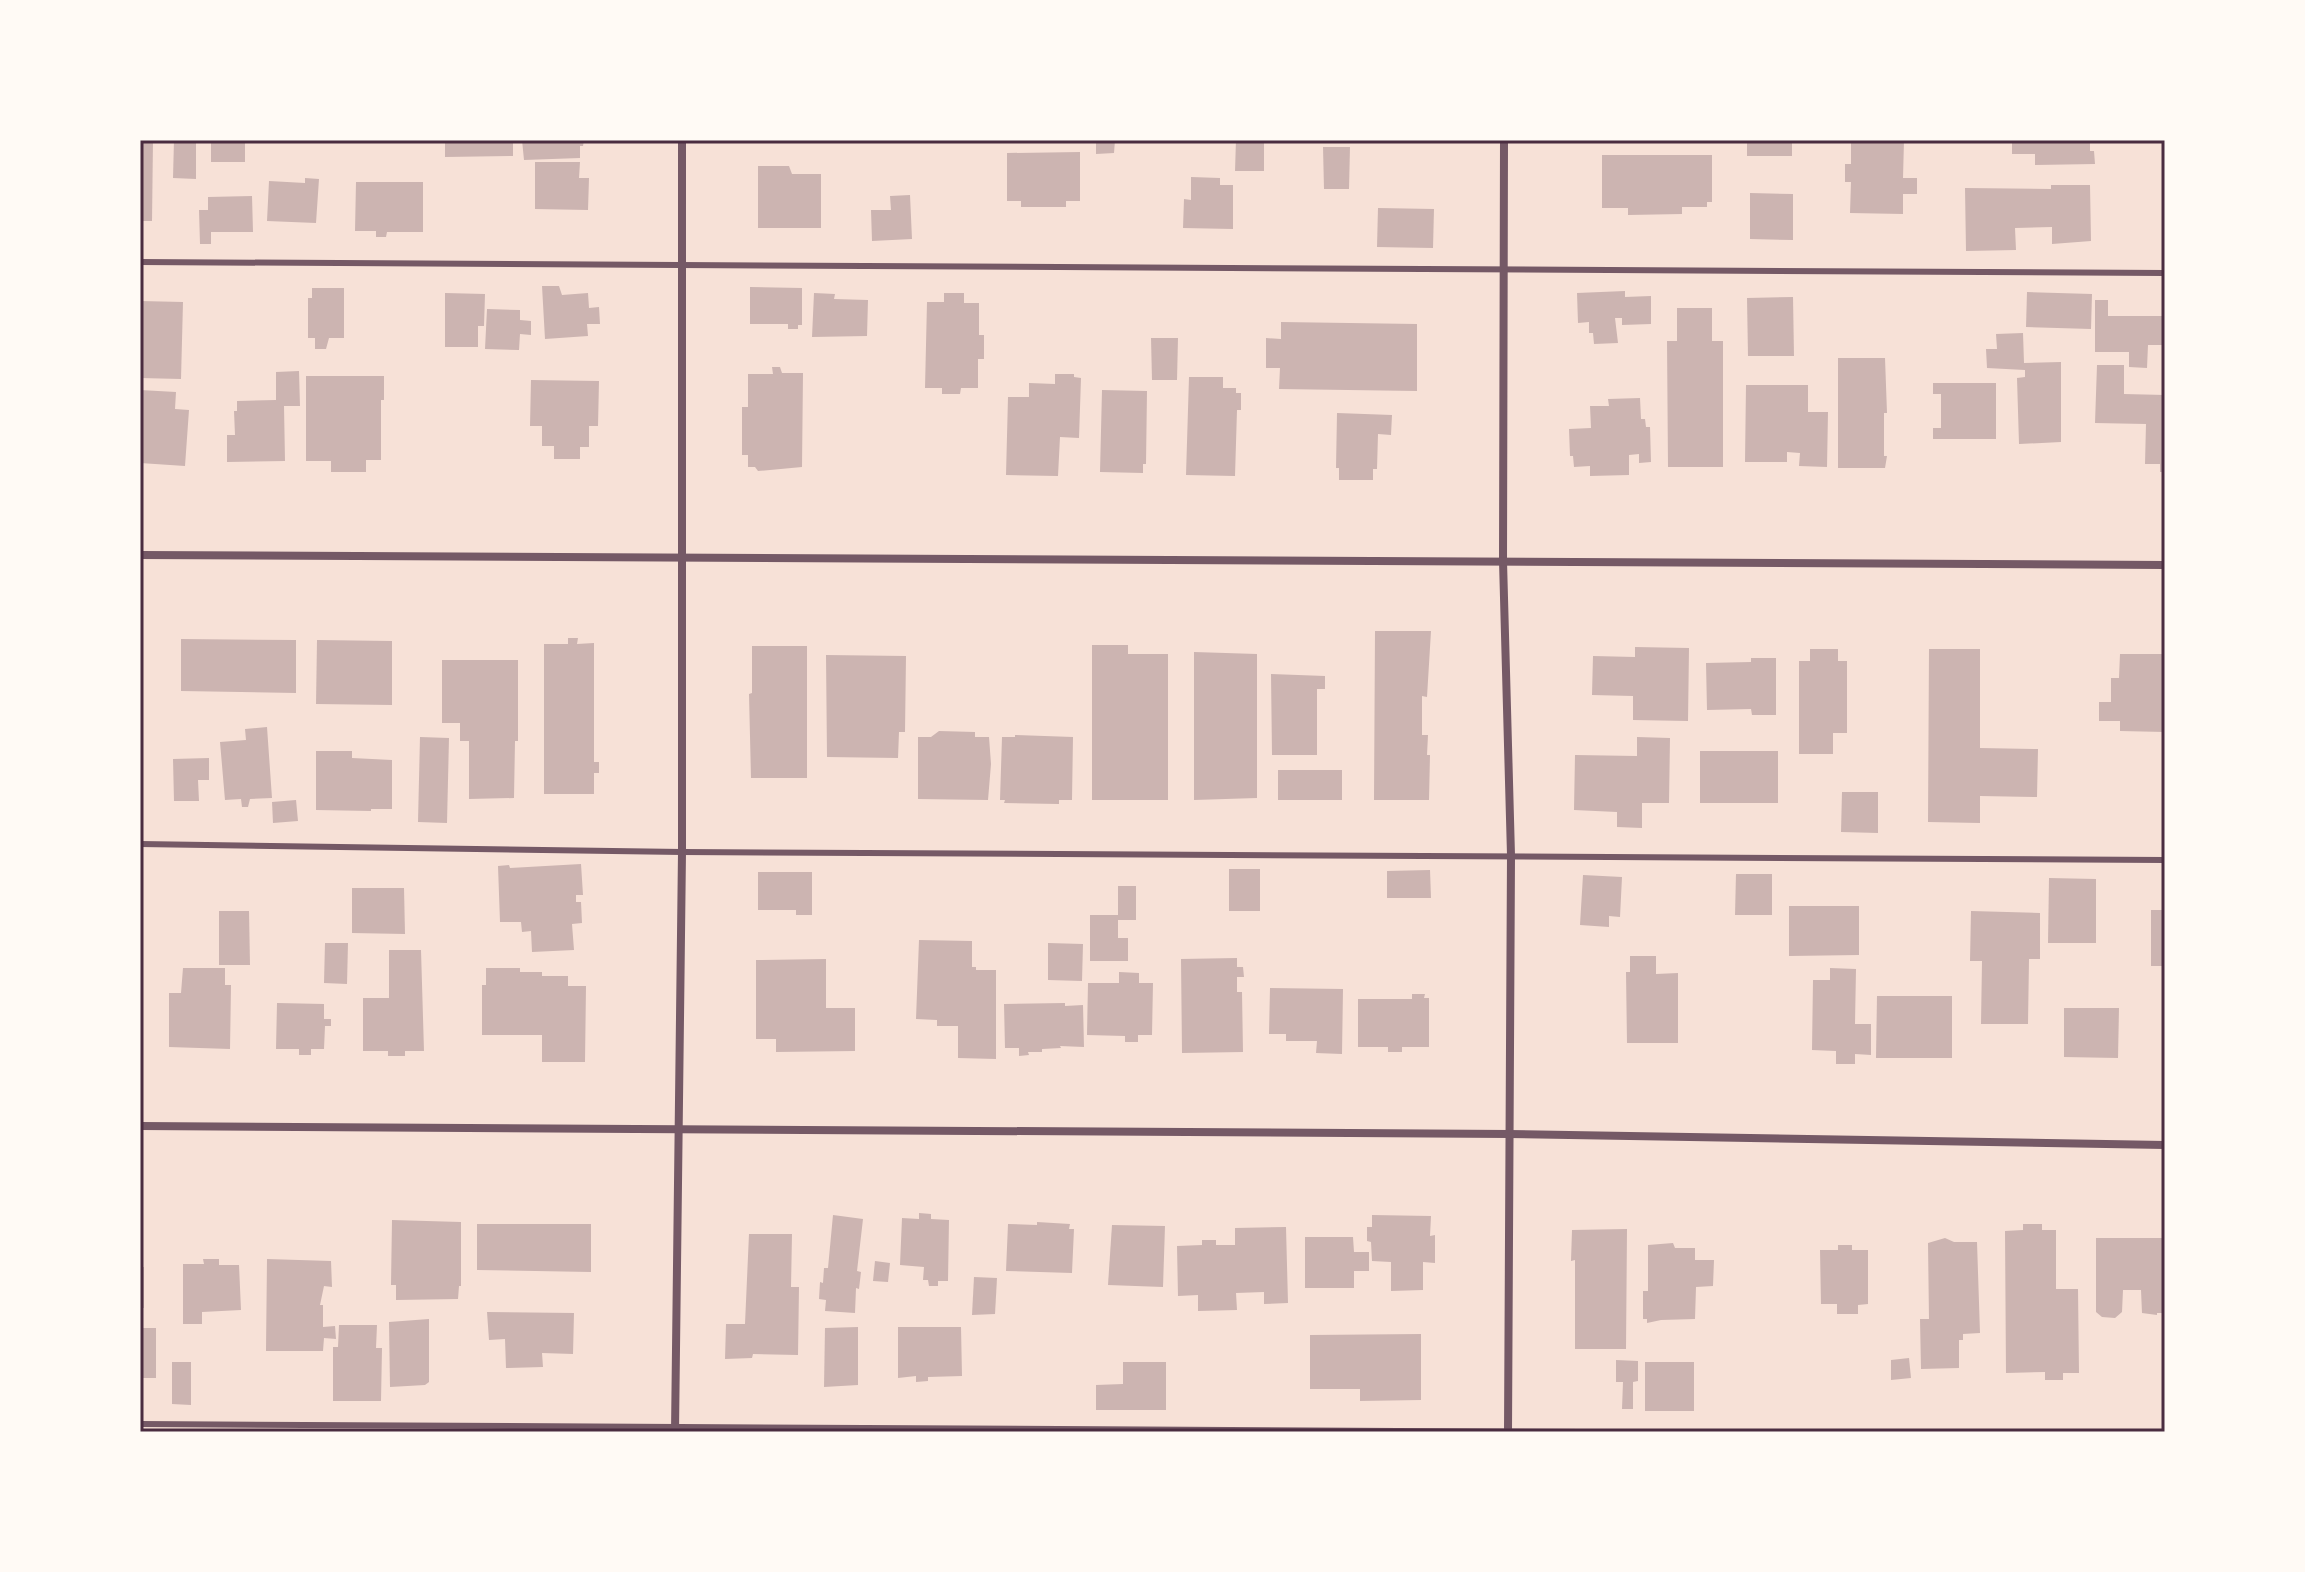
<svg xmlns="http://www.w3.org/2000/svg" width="2305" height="1572" font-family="Mulish,sans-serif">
<rect width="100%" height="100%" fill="#f7e1d7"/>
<!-- building -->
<g fill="#ccb4b1">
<path d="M140,140h13l-1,81h-12z"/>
<path d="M174,140h22v39l-23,-1z"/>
<rect x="211" y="140" width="34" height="22"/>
<path d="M445,140h68v16l-68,1z"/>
<path d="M522,140h62l-1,6h-3v12l-56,2z"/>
<path d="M1096,140h19l-1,13 -18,1z"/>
<path d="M1236,140h28v31h-29z"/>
<rect x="1747" y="140" width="45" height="16"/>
<path d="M1851,140h53l-1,38h14v16h-14v20l-53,-1 1,-31h-6v-18h6z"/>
<path d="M2012,140h78v11h4l1,13 -60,1v-11h-23z"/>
<path d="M1323,147h27l-1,42h-25z"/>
<path d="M1080,152v49h-14v6h-45v-6h-14v-48z"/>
<path d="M1602,155h110v47h-5v5h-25v7l-54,1v-7h-26z"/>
<path d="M535,162h45l-1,16h10l-1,32 -53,-1z"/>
<path d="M758,166h31l3,8h29v54h-63z"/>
<path d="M1191,177l29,1v7h13v44l-50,-1 1,-29 7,1z"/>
<path d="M305,178l14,1 -3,44 -49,-2 2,-40 36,2z"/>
<path d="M356,182h67v50h-36l-1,5h-10v-6h-21z"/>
<path d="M2051,185h39l1,56 -39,3v-17l-37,1 1,22 -50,1 -1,-63 86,1z"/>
<path d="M1750,193l43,1v46l-43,-1z"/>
<path d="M910,195l2,44 -40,2 -1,-31h20l-1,-14z"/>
<path d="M252,196l1,36h-42v12h-11l-1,-34h9v-13z"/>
<path d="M1378,208l56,1 -1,39 -56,-1z"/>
<path d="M542,286h17l3,9 26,-2 1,15 10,-1 1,17h-13l1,12 -43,3z"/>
<path d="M750,287l52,1v37h-4v4h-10v-5h-38z"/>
<path d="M312,288h32v50h-15l-3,11h-11v-11h-7v-40h4z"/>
<path d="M1625,291v6l26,-1v28l-29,1v-7h-7l3,25 -24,1 -1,-11h-4v-11l-11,1 -1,-30z"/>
<path d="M2027,292l65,2 -1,35 -65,-2z"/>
<path d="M445,293l40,1 -1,32h-6v21h-33z"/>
<path d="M814,293l21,1 -1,5 34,1 -1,36 -55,1z"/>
<path d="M944,293h20v10h15v32h5v24h-6v29h-17l-1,6h-18v-6h-17l2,-86h17z"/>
<path d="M1793,297l1,59h-46l-1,-58z"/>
<path d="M2095,300h13v16h55l-1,29h-14l-1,23 -18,-1v-15h-34z"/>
<path d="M140,301l43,1 -2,77 -41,-1z"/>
<path d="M1677,308h35v33h11v126h-55l-1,-126h10z"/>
<path d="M487,309l33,1v10l11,1v14l-11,-1 -1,16 -34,-1z"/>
<path d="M1281,322l136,2v67l-138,-2 1,-21h-14v-30l15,1z"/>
<path d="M2023,333l1,30 37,-1v80l-42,2 -2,-66 8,-1v-7l-38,-2 -1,-19h11l-1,-15z"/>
<path d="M1151,338h27l-1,42h-25z"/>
<path d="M1838,358h47l2,55h-3v43h3l-2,12h-47z"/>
<path d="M2097,365h27v29l41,1v77h-5v-8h-15l1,-40 -51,-1z"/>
<path d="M772,367h8l2,6h21l-1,94 -44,4 -3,-4h-7v-12h-6v-48h6v-33h25z"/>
<path d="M299,371l1,35h-16l1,55 -58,1v-27h8l-1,-24h3v-10l39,-1v-28z"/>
<path d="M1055,374h19v3l7,1 -2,60 -19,-1 -2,39 -52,-1 2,-78h21v-14l26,1z"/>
<path d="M306,376h78v24h-3v60h-15v12h-35v-11h-25z"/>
<path d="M1189,377h34v11h13v5h5v17h-4l-2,66 -49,-1z"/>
<path d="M531,380l68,1 -1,45h-9v21h-9v12h-26v-13h-12v-20h-12z"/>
<path d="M1933,383h63v56h-63v-11h8v-34h-8z"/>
<path d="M1746,385h62v27h20l-1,55 -28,-1 1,-13 -13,-1v10h-42z"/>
<path d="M140,390l36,2 -1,17 14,1 -4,56 -45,-3z"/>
<path d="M1102,390l45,1 -1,73h-3v9l-43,-1z"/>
<path d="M1640,398l1,21h4l1,8h4l1,35 -12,1v-9l-10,1v20l-39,1v-10l-16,1 -1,-11h-3l-1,-27 22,-1 -1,-22h19l-1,-7z"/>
<path d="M1337,413l55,2 -1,20 -13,-1 -1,35h-4v11h-34v-12h-3z"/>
<path d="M1375,631h56l-4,66 -5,-1v39h6l-1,20h3l-1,45h-55z"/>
<path d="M568,638h10l-1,6 17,-1v119h5v11h-5v21h-50v-150h24z"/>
<path d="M181,639l115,1v53l-115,-2z"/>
<path d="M317,640l75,1v64l-76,-1z"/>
<path d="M1092,645h36v9h40v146h-76z"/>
<path d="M752,646h55v132h-56l-2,-84 3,-1z"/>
<path d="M1635,647l54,1 -1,73 -55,-1v-24l-41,-1 1,-39 42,1z"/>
<path d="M1810,649h28v12h9v72h-14v21h-34v-93h11z"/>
<path d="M1929,649h51v99l58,1 -1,48 -57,-1v27l-52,-1z"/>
<path d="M1194,652l63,2v144l-63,2z"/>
<path d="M2120,654h45v78l-45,-1v-10h-21v-19h12v-24h8z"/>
<path d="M826,655l80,1 -1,76h-6l-1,26 -71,-1z"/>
<path d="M1751,658h25v57h-24l-1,-6 -44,1 -1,-47 45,-1z"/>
<path d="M442,660h76v81h-3l-1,57 -45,1v-58h-9v-18h-18z"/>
<path d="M1271,674l54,2v13h-8v66h-45z"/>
<path d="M267,727l5,71 -22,1 -2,8h-6l-1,-8 -16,1 -5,-58 26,-2 -1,-11z"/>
<path d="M939,731l36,1v5h14l2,27 -3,36 -70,-1v-62h13z"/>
<path d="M1015,735l58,2 -1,63h-13v4l-55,-1 1,-3h-5l2,-63h13z"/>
<path d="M420,737l29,1 -2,85 -29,-1z"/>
<path d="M1637,737l33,1 -1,65h-27v25l-25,-1v-15l-43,-2 1,-55 62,1z"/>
<path d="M316,751h36v7l40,2v49h-21v2l-55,-1z"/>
<rect x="1700" y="751" width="78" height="52"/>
<path d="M209,758v22h-11l1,21h-25l-1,-42z"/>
<rect x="1278" y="770" width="64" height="30"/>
<path d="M1842,792h36v41l-37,-1z"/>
<path d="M296,800l2,21 -25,2 -1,-21z"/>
<path d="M581,864l2,31h-7v7h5l1,21 -10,1 2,26 -42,2 -1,-21 -9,1 -1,-10h-21l-2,-56 11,-1 1,3z"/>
<rect x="1229" y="869" width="31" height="42"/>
<path d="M1430,870l1,28h-44v-27z"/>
<path d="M758,872h54v43h-16v-5h-38z"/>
<path d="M1736,874h36v41h-37z"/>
<path d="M1583,875l39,2 -2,40 -11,-1v11l-29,-2z"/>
<path d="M2049,878l47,1v64h-48z"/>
<path d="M1118,886h18v34h-18v18h10v23h-38v-46h28z"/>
<path d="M352,888h52l1,46 -53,-1z"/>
<path d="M1789,906h70v49l-70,1z"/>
<rect x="2151" y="910" width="14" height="56"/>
<path d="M219,911h30l1,54h-31z"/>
<path d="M1971,911l69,2v46h-11l-1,65h-47l1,-63h-12z"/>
<path d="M919,940l53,1v26h4v3h20v89l-38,-1v-32h-21v-6l-21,-1z"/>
<path d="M325,943h23l-1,41 -23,-1z"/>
<path d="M1048,943l35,1 -1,37 -34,-1z"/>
<path d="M389,950h32l3,101h-19v5h-17v-5h-25v-53h26z"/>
<path d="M1630,956h26v18l22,-1v70h-51l-1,-71h4z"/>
<path d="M1237,958v9h6l1,10h-7v15h5l1,60 -61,1 -1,-94z"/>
<path d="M826,959v49h29v43l-79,1v-13h-20v-79z"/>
<path d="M183,968h42v17h6l-1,64 -61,-2v-54h12z"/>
<path d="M486,968h34v4h22v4h26v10h18l-1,76h-43v-27h-60v-50h4z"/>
<path d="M1830,968l26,1 -1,55h16v31l-16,-1v10h-19v-13l-24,-1 1,-70h17z"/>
<path d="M1119,972l20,1v10h14l-1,52h-14v7h-13v-6l-38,-1 1,-52h31z"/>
<path d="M1270,988l73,1 -1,65 -26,-1 1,-12h-31v-7h-17z"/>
<path d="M1412,994h13l-1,4h5v49h-27v5h-14v-5h-30v-48h54z"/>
<path d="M1877,996h75v62h-76z"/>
<path d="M277,1003l47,1v15h7v7h-6l-1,23h-13v6h-12v-6h-23z"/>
<path d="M1065,1003v3l18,-1 1,42 -24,-1 1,2 -19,1v3h-14l1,3 -10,1v-8h-14l-1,-44z"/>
<path d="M2064,1008h55l-1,50 -54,-1z"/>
<path d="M919,1213l12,1v5l18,1 -1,61h-10v5h-9l-1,-6h-5l1,-13 -24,-2 2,-47 17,1z"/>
<path d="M833,1215l30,4 -6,52 4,1 -2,17 -3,-1 -1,25 -30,-2 1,-11 -7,-1 1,-17 3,1 1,-15h4z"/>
<path d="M1372,1215l59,1 -1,20 5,-1v28l-12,-1v28l-32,1v-29l-19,-1 -1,-19 -4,-1v-14h5z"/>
<path d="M392,1220l69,2v64h-2l-1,13 -62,1v-15h-5z"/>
<path d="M1037,1222l33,2 -1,5h5l-2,44 -66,-2 2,-47 29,1z"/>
<path d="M477,1224h114v48l-114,-2z"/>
<path d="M2023,1224h19v6h14v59h22l1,84h-16v7h-18v-8l-39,1 -1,-142 18,-1z"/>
<path d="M1112,1225l53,1 -2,61 -55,-2z"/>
<path d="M1286,1227l2,76 -24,1v-12l-28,1 1,17 -39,1v-16l-20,1 -1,-50 25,-1v-5h14v5h19v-17z"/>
<path d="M1627,1229l-1,120h-51v-89l-4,1 1,-31z"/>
<path d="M749,1234h43l-1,53h8l-1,68 -45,-1 -1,4 -27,1 1,-35h19z"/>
<path d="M1305,1237h48l1,15h15v19h-15v17h-49z"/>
<path d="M1945,1238l9,4h23l3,91 -17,1v6h-4v28l-38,1 -1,-50h9l-1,-76z"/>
<path d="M2096,1238h69v75h-8v2l-15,-2 -1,-23h-18l-1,22 -7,6 -13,-1 -6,-5z"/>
<path d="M1673,1243l2,5h20v12h19l-1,26 -17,1 -1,32 -34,1 -14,3v-4h-4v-28h5v-46z"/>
<path d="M1838,1245h14v5h16v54l-10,1v9h-21v-10h-16l-1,-54h18z"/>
<path d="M203,1259h16v6h20l2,45 -39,2v12h-19v-60h21z"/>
<path d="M267,1259l64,2 1,26 -8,-1 -4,19h3v22l12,-1 1,13 -12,-1 -1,13h-57z"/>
<path d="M875,1261l15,2 -2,19 -15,-1z"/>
<rect x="140" y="1267" width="4" height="41"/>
<path d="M974,1277l23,1 -2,36 -23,1z"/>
<path d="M487,1312l87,1 -1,41 -31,-1 1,14 -37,1 -1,-29 -16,1z"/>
<path d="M429,1319v63l-4,3 -35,2 -1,-65z"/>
<path d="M339,1325h38l-1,23h6l-1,53h-48v-54h5z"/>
<path d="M858,1327v58l-34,2 1,-59z"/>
<path d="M898,1327h63l1,49 -34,1v4l-12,1v-6l-18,2z"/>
<rect x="140" y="1328" width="16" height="50"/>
<path d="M1421,1334v66l-61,1v-12h-50v-54z"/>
<path d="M1909,1358l2,20 -20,2v-20z"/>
<path d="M1616,1360l22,1v20l-5,1v27h-11l1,-27h-7z"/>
<path d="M172,1362h19v43l-19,-1z"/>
<path d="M1123,1362h43v48h-70v-25l27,-1z"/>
<rect x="1645" y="1362" width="49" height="49"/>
</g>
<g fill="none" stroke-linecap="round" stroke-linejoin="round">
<!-- service -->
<g stroke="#755966" stroke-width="6">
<path d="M140,262l2025,11"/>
<path d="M140,844l542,8 1483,8"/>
<path d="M140,1424l1441,8"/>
</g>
<!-- minor -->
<g stroke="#755966" stroke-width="8">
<path d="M1504,140l-1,421 8,294 -3,577"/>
<path d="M140,555l2025,10"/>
<path d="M140,1126l1369,8 656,11"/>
<path d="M675,1432l7,-580v-712"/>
</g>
</g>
<!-- border -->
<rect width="2305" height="1572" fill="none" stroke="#fffaf5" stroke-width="284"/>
<rect x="142" y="142" width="2021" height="1288" fill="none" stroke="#4a2c40" stroke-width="3"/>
</svg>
